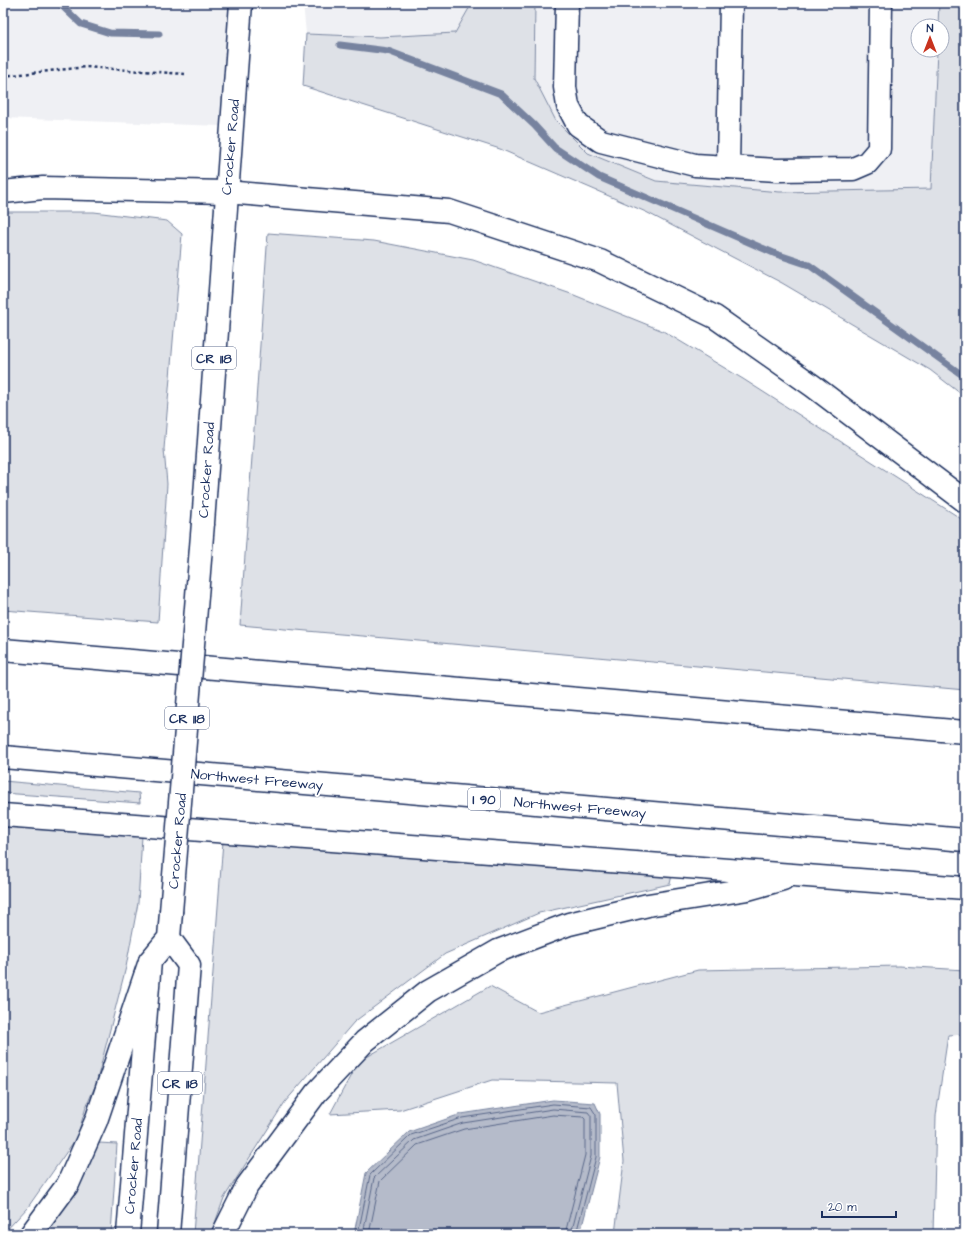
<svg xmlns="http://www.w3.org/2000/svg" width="968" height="1237" font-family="'Architects Daughter',sans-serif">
<rect width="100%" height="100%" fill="#fff"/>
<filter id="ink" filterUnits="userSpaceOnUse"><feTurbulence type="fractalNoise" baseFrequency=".025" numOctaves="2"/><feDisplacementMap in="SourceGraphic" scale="8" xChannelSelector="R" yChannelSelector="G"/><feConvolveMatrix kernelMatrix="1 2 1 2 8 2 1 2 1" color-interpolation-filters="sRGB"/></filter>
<g filter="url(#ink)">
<!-- built -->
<g fill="#eff0f4">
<path d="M3,3h227l-9,123 -218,-8z"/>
<path d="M303,3h169l-16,30 -77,4 -73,-3z"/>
<path d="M535,3h404l-1,23h-20v24h19l-6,139 -151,3 -124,-11 -68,-28 -32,-32 -22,-43z"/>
</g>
<!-- green -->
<g fill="#dee1e7" stroke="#7c88a2">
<path d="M472,3h63l-1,75 22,43 32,32 68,28 124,11 151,-3 6,-139h5v-24h-4l1,-23h26v394l-35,-27 -148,-87 -136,-71 -146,-63 -197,-63 3,-52 74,3 75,-4z"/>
<path d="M3,212h91l73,9 15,13 -18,215 3,35 -9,138 -155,-12z"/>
<path d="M268,233l106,8 99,19 101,35 89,36 80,48 214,137 8,6v168l-725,-65z"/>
<path d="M3,781l136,12 1,10 -137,-10z"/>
<path d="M3,826l139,10 -4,67 -12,64 -30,117 -10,23 -9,30 -49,70 -25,27z"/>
<path d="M223,841l449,34 -2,9 -131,29 -94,41 -91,68 -69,80 -61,96 -13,36h-18z"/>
<path d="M899,966l66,4v64l-17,1 -12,81 -3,118h-318l9,-73 -7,-78 -125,-3 -92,30 -70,4 28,-52 132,-76 48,26 160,-42z"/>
<path d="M99,1143l18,1 -6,90h-66z"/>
</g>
<!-- water -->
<path fill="#b5bbca" stroke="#77839f" d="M553,1100l42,3 5,11v43l-20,77h-226l12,-61 43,-41 52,-18z"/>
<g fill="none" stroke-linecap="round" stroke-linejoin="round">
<!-- shore -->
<g stroke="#596789" stroke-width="1">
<path d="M358,1234l12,-59 41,-40 51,-17 91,-14 38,3 5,8v42l-20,77"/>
<path d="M363,1234l11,-56 40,-38 49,-17 90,-14 35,3 3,4v40l-20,78"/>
<path d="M369,1234l11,-53 37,-36 47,-16 89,-14 30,2 2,2v36l-20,79"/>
</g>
<!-- stream -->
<g stroke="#77839f" stroke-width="7">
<path d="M59,3l22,21 29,9 49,1"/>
<path d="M340,45l48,6 113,43 33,31 21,23 44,29 177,77 33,11 156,112"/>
</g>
<!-- minor casing -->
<g stroke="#1b2f5e" stroke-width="25">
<g id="minor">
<path d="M567,3l-2,84 3,19 10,19 23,16 94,24 82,5 76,-1 14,-6 12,-14 2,-146"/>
<path d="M728,167l3,-164"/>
</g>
</g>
<!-- major casing -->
<g stroke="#1b2f5e" stroke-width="25">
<g id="major">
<path d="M203,523l38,-520"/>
<path d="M128,1234l22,-273 19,-23 2,-26"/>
<path d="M168,1234l21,-269 -20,-27"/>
</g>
</g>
<!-- highway casing -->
<g stroke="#1b2f5e" stroke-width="25">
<g id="highway">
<path d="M3,192l40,-4 183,4 223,19 151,50 115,56 98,69 152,115"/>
<path d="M3,650l962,82"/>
<path d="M3,757l962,83"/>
<path d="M3,815l962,73"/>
<path d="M31,1234l37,-50 28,-63 54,-160"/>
<path d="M223,1234l24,-48 69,-93 49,-52 63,-50 70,-40 71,-27 79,-19 100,-16 35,-10"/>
</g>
</g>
<!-- path -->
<path stroke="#1b2f5e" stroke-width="2.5" stroke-dasharray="3 3" stroke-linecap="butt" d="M3,76l83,-9 99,7"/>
<!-- minor -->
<use href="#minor" stroke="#fff" stroke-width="22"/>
<!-- major -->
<use href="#major" stroke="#fff" stroke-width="22"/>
<!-- highway -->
<use href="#highway" stroke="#fff" stroke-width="22"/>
<!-- major-bridge casing -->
<g stroke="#1b2f5e" stroke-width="25" stroke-linecap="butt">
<path id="major-bridge" d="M171,912l32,-389"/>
</g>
<!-- major-bridge -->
<use href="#major-bridge" stroke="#fff" stroke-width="22"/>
</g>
</g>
<g text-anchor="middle" stroke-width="4" stroke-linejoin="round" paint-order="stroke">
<!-- shield labels -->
<g fill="#fff" stroke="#5f6d8e" stroke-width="1">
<rect x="192" y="347" width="44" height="22" rx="3"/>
<rect x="165" y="707" width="44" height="22" rx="3"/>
<rect x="468" y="788" width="32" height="22" rx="3"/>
<rect x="158" y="1072" width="44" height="22" rx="3"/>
</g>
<g font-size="13" font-weight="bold" fill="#1b2f5e">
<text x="214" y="363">CR 118</text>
<text x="187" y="723">CR 118</text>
<text x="484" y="804">I 90</text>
<text x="180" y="1088">CR 118</text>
</g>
<!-- street labels -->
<g font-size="14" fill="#1b2f5e" stroke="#fff">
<text transform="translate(230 147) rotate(-85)" y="5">Crocker Road</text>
<text transform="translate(206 470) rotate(-86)" y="5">Crocker Road</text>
<text transform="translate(257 779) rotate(5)" y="5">Northwest Freeway</text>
<text transform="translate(580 807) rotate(5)" y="5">Northwest Freeway</text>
<text transform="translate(177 841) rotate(-85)" y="5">Crocker Road</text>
<text transform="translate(133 1166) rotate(-85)" y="5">Crocker Road</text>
</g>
</g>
<!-- margin -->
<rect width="968" height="1237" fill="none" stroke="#fff" stroke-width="16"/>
<rect x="8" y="8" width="952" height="1221" fill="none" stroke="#1b2f5e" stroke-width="1.5" filter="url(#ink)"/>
<!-- north arrow -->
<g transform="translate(930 38)"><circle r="19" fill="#ffffff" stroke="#a4acbf"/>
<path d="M0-3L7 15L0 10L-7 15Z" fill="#c8321e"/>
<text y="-6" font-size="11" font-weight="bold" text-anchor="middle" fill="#1b2f5e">N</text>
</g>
<!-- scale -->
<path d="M822 1211v6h74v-6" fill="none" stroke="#1b2f5e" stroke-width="2"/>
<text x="828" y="1211" font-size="12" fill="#1b2f5e" stroke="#ffffff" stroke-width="3" paint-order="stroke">20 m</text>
</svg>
